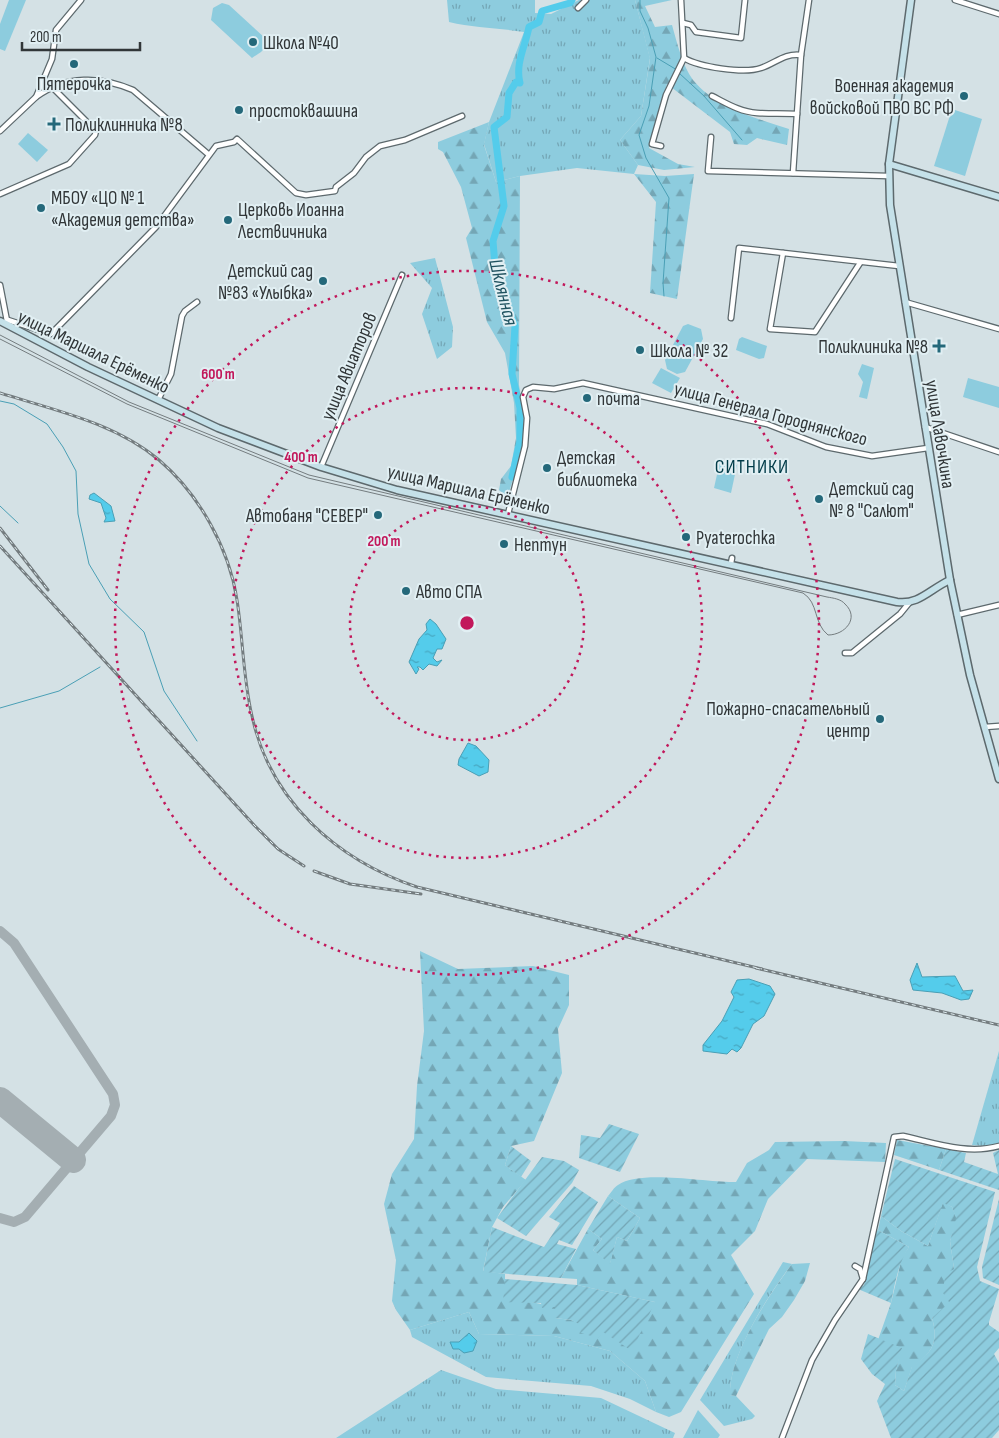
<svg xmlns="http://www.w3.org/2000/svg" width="999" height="1438" font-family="'Sofia Sans Condensed',sans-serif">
<defs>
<pattern id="grass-tufts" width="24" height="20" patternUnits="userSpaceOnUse" patternTransform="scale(1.25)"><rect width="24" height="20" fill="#8dccde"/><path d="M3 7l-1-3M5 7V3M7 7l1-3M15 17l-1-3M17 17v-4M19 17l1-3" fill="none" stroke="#74a6b5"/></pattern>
<pattern id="forest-firs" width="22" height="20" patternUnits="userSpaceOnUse" patternTransform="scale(1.25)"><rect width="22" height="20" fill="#8dccde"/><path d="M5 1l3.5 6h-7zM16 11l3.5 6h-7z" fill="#74a6b5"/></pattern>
<pattern id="garden-furrows" width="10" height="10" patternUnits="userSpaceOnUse" patternTransform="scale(1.25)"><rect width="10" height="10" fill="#8dccde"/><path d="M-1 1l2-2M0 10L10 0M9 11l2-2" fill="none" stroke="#74a6b5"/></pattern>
<pattern id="water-ripples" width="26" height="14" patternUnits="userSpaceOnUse" patternTransform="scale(1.25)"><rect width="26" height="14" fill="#54cceb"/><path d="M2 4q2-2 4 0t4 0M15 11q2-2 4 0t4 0" fill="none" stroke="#46a6bf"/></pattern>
</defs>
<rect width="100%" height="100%" fill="#d4e1e5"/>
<!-- grass -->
<g fill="url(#grass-tufts)">
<path d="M447,0h88v13l16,1 28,-14h56l15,58 -9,58 -21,24 18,25 -4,9 -57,-6 -57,8 -24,6 -12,-38 5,-22 35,-90c-25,-4 -50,-4 -75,-10z"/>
<path d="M435,258l18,69 -1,20 -15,12 -15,-45 10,-26 -22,-25z"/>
<path d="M999,1051v92l-14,3 -13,-1z"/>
<path d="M783,1262l9,2c-23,30 -63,91 -62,131l6,1 19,20 -3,3 -28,7 -24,-26z"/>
<path d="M469,1312l10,22 75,2 56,15 35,30 11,31 -26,-13 -39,-13 -105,-9 -74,-40 -2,-7z"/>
<path d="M441,1370l55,19 105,9 74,35 -2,5h-337z"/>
<path d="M698,1410l22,25 -2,3h-35z"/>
</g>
<!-- forest -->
<g fill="url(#forest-firs)">
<path d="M635,0h37l-27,6 10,21 17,-2c5,17 10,40 21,55 23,28 63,38 96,49l-2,16 -30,-7 -10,7 -13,-1 -4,-12 -63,-48 -18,64 29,16 17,3 -31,3 -26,-5 -18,-25 21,-24 9,-57z"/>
<path d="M489,122l-5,23 12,37 24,-6 -1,209 6,36 -2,27 -16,50 -8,-8 2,-11 10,-13 5,-28 -2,-35 -9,-50 -18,-31 -21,-84 6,-10 -11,-41 -18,-35 -5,-3v-7z"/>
<path d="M634,174l31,2 29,-2 -17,125 -27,-6 6,-91z"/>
<path d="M420,951l38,18 75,-3 36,9v30l-11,24 4,44 -28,68 -23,5 -6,19 21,15 -23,27 -11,20 -9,44 22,3v5l26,23 25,5 -1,11 16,2 32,12 52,-30 -78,-17v-6l-16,-1 27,-49 14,10 -9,11 17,13 7,-26 10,4 13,-23 -32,-22c3,-3 6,-9 10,-11 22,-16 90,-2 118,-3l11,-19 22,-13 6,-8 69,-1 42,2 -1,19 -78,-3 -39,40 -13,32 -24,24 23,39 -73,118 -12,5 -13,-5 -11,-31 -35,-30 -56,-15 -75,-2 -10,-22 -59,18 -14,-20 -4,-9 4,-41 -12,-56 8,-30 22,-35 3,-53 7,-55z"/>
<path d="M897,1140l49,9 -7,21 -45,-15z"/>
<path d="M943,1202l9,5 5,12 -7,22 4,28 -1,39 -21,10c7,24 0,36 -20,49l-8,24 -9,-6 1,-15 5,-22 -23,-8 13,-37 11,-46 7,-10 -31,-17 3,-14 20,15 27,15z"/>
<path d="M810,1263l-5,18 -11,19 -12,17 -13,12 -33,67 -6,-1c-1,-41 39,-100 62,-131z"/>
</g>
<!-- park -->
<g fill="#8dccde">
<path d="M9,0h17l-21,51 -5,-2v-25z"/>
<path d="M222,3l7,2 36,33c3,13 -5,14 -13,20l-41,-38 2,-12z"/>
<path d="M952,109l30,10 -17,57 -31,-10z"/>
<path d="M28,133l20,17 -11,12 -19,-18z"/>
<path d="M688,324l13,5 2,10 -18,33 -8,2 -10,-5 -2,-9 18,-34z"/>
<path d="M742,337l25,9 -3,12 -5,1 -23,-9 3,-11z"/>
<path d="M862,364l12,4 -7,31 -8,-2 4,-15 -5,-8z"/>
<path d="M661,368l19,10 -9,15 -19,-10z"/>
<path d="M968,378l31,9v21l-36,-11z"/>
<path d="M720,461l17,4 -6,28 -17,-5z"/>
</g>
<!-- garden -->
<g fill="url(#garden-furrows)">
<path d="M609,1124l30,10 -19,38 -41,-14 2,-23 19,3z"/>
<path d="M511,1146l20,15 -10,16 -16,-12z"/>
<path d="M946,1149l20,4 -2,9 34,12 -5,-21 6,-3v40l-60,-20z"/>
<path d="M542,1157l22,4 15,9 -7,13 -46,53 -29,-18z"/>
<path d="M895,1159l100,33 -18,75 3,14 19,8 -10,33v3l10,7v16l-5,6 5,9v67l-7,8h-101l-14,-37 8,-17 -13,-10 -11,-15 7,-25 34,14 -6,22 -1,15 9,6 8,-25c20,-12 27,-24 20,-48l12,-11 9,1 -10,-15 2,-19 9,-5 -4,-28 6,-23 -4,-11 -9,-4 -15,43 -27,-15 -20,-15z"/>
<path d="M574,1186l24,16 -26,43 -13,-5 -2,4 19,5 -15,29 -78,-6 9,-45 52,20 16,-24 -11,-6z"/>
<path d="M608,1196l32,22 -13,23 -10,-4 -7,27 -17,-14 9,-11 -14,-10z"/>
<path d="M999,1199v86l-16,-7 -1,-11z"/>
<path d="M878,1230l31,17c-11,17 -14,36 -18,56l-33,-14 6,-4 10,-52z"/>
<path d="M505,1279l72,6 78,17 -23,49 -29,-19 -5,6 -17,-5v-8l-10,-5 -16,-2v-11l-13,1 -1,-5 -38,-1z"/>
</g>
<!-- water -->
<g fill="url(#water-ripples)" stroke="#4a9fb5">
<path d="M94,493l17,13 4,15 -11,1 2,-4 -5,-15 -12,-4 1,-4z"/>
<path d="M430,619l6,5 10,15 -4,10h-5l-4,9 4,4 5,-2 -5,6 -8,-2 -6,6 -3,-3h-3l2,2 -3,5 -7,-12 10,-23 8,-9 -1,-6z"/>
<path d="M468,743l8,3 13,14 -1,12 -9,4 -21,-11 1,-6z"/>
<path d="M917,963l5,14 33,-1 8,15 10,-1 -4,9 -8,1 -19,-7 -29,-3 -3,-10z"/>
<path d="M749,979l21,7 5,8 -11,22 -11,8 -12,24 -4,4 -5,-3 -5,5 -24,-3v-6l19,-24 12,-24 -3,-5 6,-12z"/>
<path d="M469,1333l8,8 -4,10 -9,2 -5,-4h-6l-3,-7h9z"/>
</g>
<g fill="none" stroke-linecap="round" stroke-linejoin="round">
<!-- stream -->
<g stroke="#4a9fb5" stroke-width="1">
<path d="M640,0v11l8,17 8,29 -7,49 -10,29 7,23 23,40 -6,85 1,13"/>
<path d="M657,58l20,12"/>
<path d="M679,73l25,23 38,44"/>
<path d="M0,401l14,3 33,20 16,23 13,24 2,43 11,50 21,35 34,33 20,59 33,50"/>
<path d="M0,506l18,17"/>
<path d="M0,708l59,-17 41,-24"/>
</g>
<!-- river -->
<path stroke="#54cceb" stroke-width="7" d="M512,477l8,-36v-33l-8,-34 3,-48 -20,-60 -2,-25 11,-35 -10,-79 13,-10 2,-24 7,-11 4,1c-5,-19 5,-36 9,-56l10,-5 3,-11 28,-8 2,-3"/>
<!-- taxiway -->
<path stroke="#a4aeb2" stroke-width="10" d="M0,931l14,12 99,151 2,11 -4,11 -86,101 -11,5 -14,-4"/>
<!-- runway -->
<path stroke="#a4aeb2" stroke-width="26" d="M0,1100l73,60"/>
<!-- street casing -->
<g stroke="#5d696d" stroke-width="7">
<g id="street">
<path d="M955,0l44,14"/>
<path d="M578,8l8,-8"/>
<path d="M683,23l8,2 5,7 45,6 4,-38"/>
<path d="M684,58c15,9 60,16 77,10 15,-5 23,-15 40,-13"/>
<path d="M712,96c14,7 28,16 45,17 13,1 26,0 40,1"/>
<path d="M36,97c30,-22 65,-21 97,-7l75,64"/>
<path d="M0,131l36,-34 16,-38 4,-29 25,-30"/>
<path d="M711,137l-3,34 180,5"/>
<path d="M661,146l-9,-2 14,-49 18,-37 -3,-58"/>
<path d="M793,173l8,-118 8,-55"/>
<path d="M0,194l69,-30 26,-29 1,-4 -44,-44"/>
<path d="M783,253l-13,76 45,3 45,-69"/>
<path d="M0,285l7,36"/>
<path d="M905,302l94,27"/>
<path d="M731,318l8,-70 160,18"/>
<path d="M8,320l43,14 105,-107 60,-81 18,-4 3,-3 59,54 10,2 29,-4 1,-4 18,-14 12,-16 14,-11 25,-6 57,-24"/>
<path d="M158,400l13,-26 11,-58 3,-5 12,-9"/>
<path d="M925,427l74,25"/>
<path d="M321,467l81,-192"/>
<path d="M508,514l17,-68 2,-28 -4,-21 3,-7 7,-3 21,2 29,-6 184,41 59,23 46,9 56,-8"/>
<path d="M731,563l1,-5"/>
<path d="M957,615l42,-10"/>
<path d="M845,653h7l48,-39 9,-11"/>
<path d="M985,727l14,-1"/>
<path d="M863,1279l31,-142 9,-1c32,7 64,19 96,10"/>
<path d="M782,1438l30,-78 23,-40 28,-41 -3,-10 -5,-3"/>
</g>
</g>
<!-- secondary casing -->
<g stroke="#5d696d" stroke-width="9">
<g id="secondary">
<path d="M911,0l-22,164 1,41 60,375 20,95 29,104"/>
<path d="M889,164l110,33"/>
<path d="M0,321l88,46 130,61 103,39 76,23 500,112c22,3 33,-13 53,-22"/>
</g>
</g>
<!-- street -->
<use href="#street" stroke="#fff" stroke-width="4.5"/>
<!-- secondary -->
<use href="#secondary" stroke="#c5e1e9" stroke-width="6"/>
<!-- tram -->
<path stroke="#747c7f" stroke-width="1" d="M0,335l129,67 180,73 518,122c6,1 14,2 18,7 15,14 0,31 -17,31 -15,-12 -9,-32 -25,-42l-495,-115 -181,-74 -127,-65"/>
<!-- rail casing -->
<g stroke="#747c7f" stroke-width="3">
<g id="rail">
<path d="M0,393c54,17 115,30 159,67 40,34 70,88 78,140 6,38 6,78 15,116 18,85 85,144 165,171l345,82"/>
<path d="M0,528l48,62"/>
<path d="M0,546l254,279 24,24 26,17"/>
<path d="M314,871l36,13 71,10"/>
<path d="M756,968l243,57"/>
</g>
</g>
<!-- rail -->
<use href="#rail" stroke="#e1eff3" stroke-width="1" stroke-dasharray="4" stroke-linecap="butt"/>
</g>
<!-- distance rings -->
<g fill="none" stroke="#c2185b" stroke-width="2.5" stroke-dasharray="2.5 5">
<circle cx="467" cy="623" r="117"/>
<circle cx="467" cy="623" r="235"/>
<circle cx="467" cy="623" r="352"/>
</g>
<!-- markers -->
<g fill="#24687a" stroke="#e1eff3" stroke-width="2">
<circle cx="253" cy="42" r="5"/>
<circle cx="74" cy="64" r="5"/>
<circle cx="964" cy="96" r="5"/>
<circle cx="239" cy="110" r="5"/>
<path d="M51.5 116.5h5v5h5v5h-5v5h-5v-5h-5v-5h5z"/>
<circle cx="41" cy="208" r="5"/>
<circle cx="228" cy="220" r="5"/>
<circle cx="323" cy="281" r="5"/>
<path d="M936.5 338.5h5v5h5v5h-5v5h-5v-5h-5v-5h5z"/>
<circle cx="640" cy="350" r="5"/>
<circle cx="587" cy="398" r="5"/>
<circle cx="547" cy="468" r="5"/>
<circle cx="819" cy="499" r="5"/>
<circle cx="378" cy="515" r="5"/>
<circle cx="686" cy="537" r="5"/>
<circle cx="504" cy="544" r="5"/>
<circle cx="406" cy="591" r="5"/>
<circle cx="880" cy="719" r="5"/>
</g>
<g text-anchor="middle" stroke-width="4" stroke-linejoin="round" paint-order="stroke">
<!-- poi labels -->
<g font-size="19" fill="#313638" stroke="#e1eff3" text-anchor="start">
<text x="263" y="49">Школа №40</text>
<text x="74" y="90" text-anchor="middle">Пятерочка</text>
<text x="954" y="92" text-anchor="end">Военная академия<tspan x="954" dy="22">войсковой ПВО ВС РФ</tspan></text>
<text x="249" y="117">простоквашина</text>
<text x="65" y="131">Поликлинника №8</text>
<text x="51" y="204">МБОУ «ЦО № 1<tspan x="51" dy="22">«Академия детства»</tspan></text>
<text x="238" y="216">Церковь Иоанна<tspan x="238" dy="22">Лествичника</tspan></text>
<text x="313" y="277" text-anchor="end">Детский сад<tspan x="313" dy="22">№83 «Улыбка»</tspan></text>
<text x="928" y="353" text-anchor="end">Поликлиника №8</text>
<text x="650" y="357">Школа № 32</text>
<text x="597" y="405">почта</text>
<text x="557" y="464">Детская<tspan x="557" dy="22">библиотека</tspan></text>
<text x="829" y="495">Детский сад<tspan x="829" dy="22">№ 8 "Салют"</tspan></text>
<text x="368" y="522" text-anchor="end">Автобаня "СЕВЕР"</text>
<text x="696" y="544">Pyaterochka</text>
<text x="514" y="551">Нептун</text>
<text x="416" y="598">Авто СПА</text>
<text x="870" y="715" text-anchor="end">Пожарно-спасательный<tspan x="870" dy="22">центр</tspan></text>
</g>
<!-- street labels -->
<g font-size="19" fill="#313638" stroke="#e1eff3">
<text transform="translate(94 351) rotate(26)" y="7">улица Маршала Ерёменко</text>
<text transform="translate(348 366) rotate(-67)" y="7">улица Авиаторов</text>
<text transform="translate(771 413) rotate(15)" y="7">улица Генерала Городнянского</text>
<text transform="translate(941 434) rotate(81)" y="7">улица Лавочкина</text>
<text transform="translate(469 489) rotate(13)" y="7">улица Маршала Ерёменко</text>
</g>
<!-- water labels -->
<g font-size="20" font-style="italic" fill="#1f525f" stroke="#e1eff3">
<text transform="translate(504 292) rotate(76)" y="7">Шклянная</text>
</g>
<!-- neighbourhood labels -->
<g font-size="20" letter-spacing="1" fill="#003b48" stroke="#e1eff3">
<text x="752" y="473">СИТНИКИ</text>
</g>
</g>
<circle cx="467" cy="623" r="8" fill="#c2185b" stroke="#e1eff3" stroke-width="2.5"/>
<g font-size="15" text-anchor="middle" font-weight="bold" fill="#c2185b" stroke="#e1eff3" stroke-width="4" stroke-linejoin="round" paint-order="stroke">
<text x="218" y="379">600 m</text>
<text x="301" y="462">400 m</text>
<text x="384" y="546">200 m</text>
</g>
<!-- scale -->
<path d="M22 42v8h118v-8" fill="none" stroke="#313638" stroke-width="2.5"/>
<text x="30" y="42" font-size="15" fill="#313638" stroke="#e1eff3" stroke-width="4" paint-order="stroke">200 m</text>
</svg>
